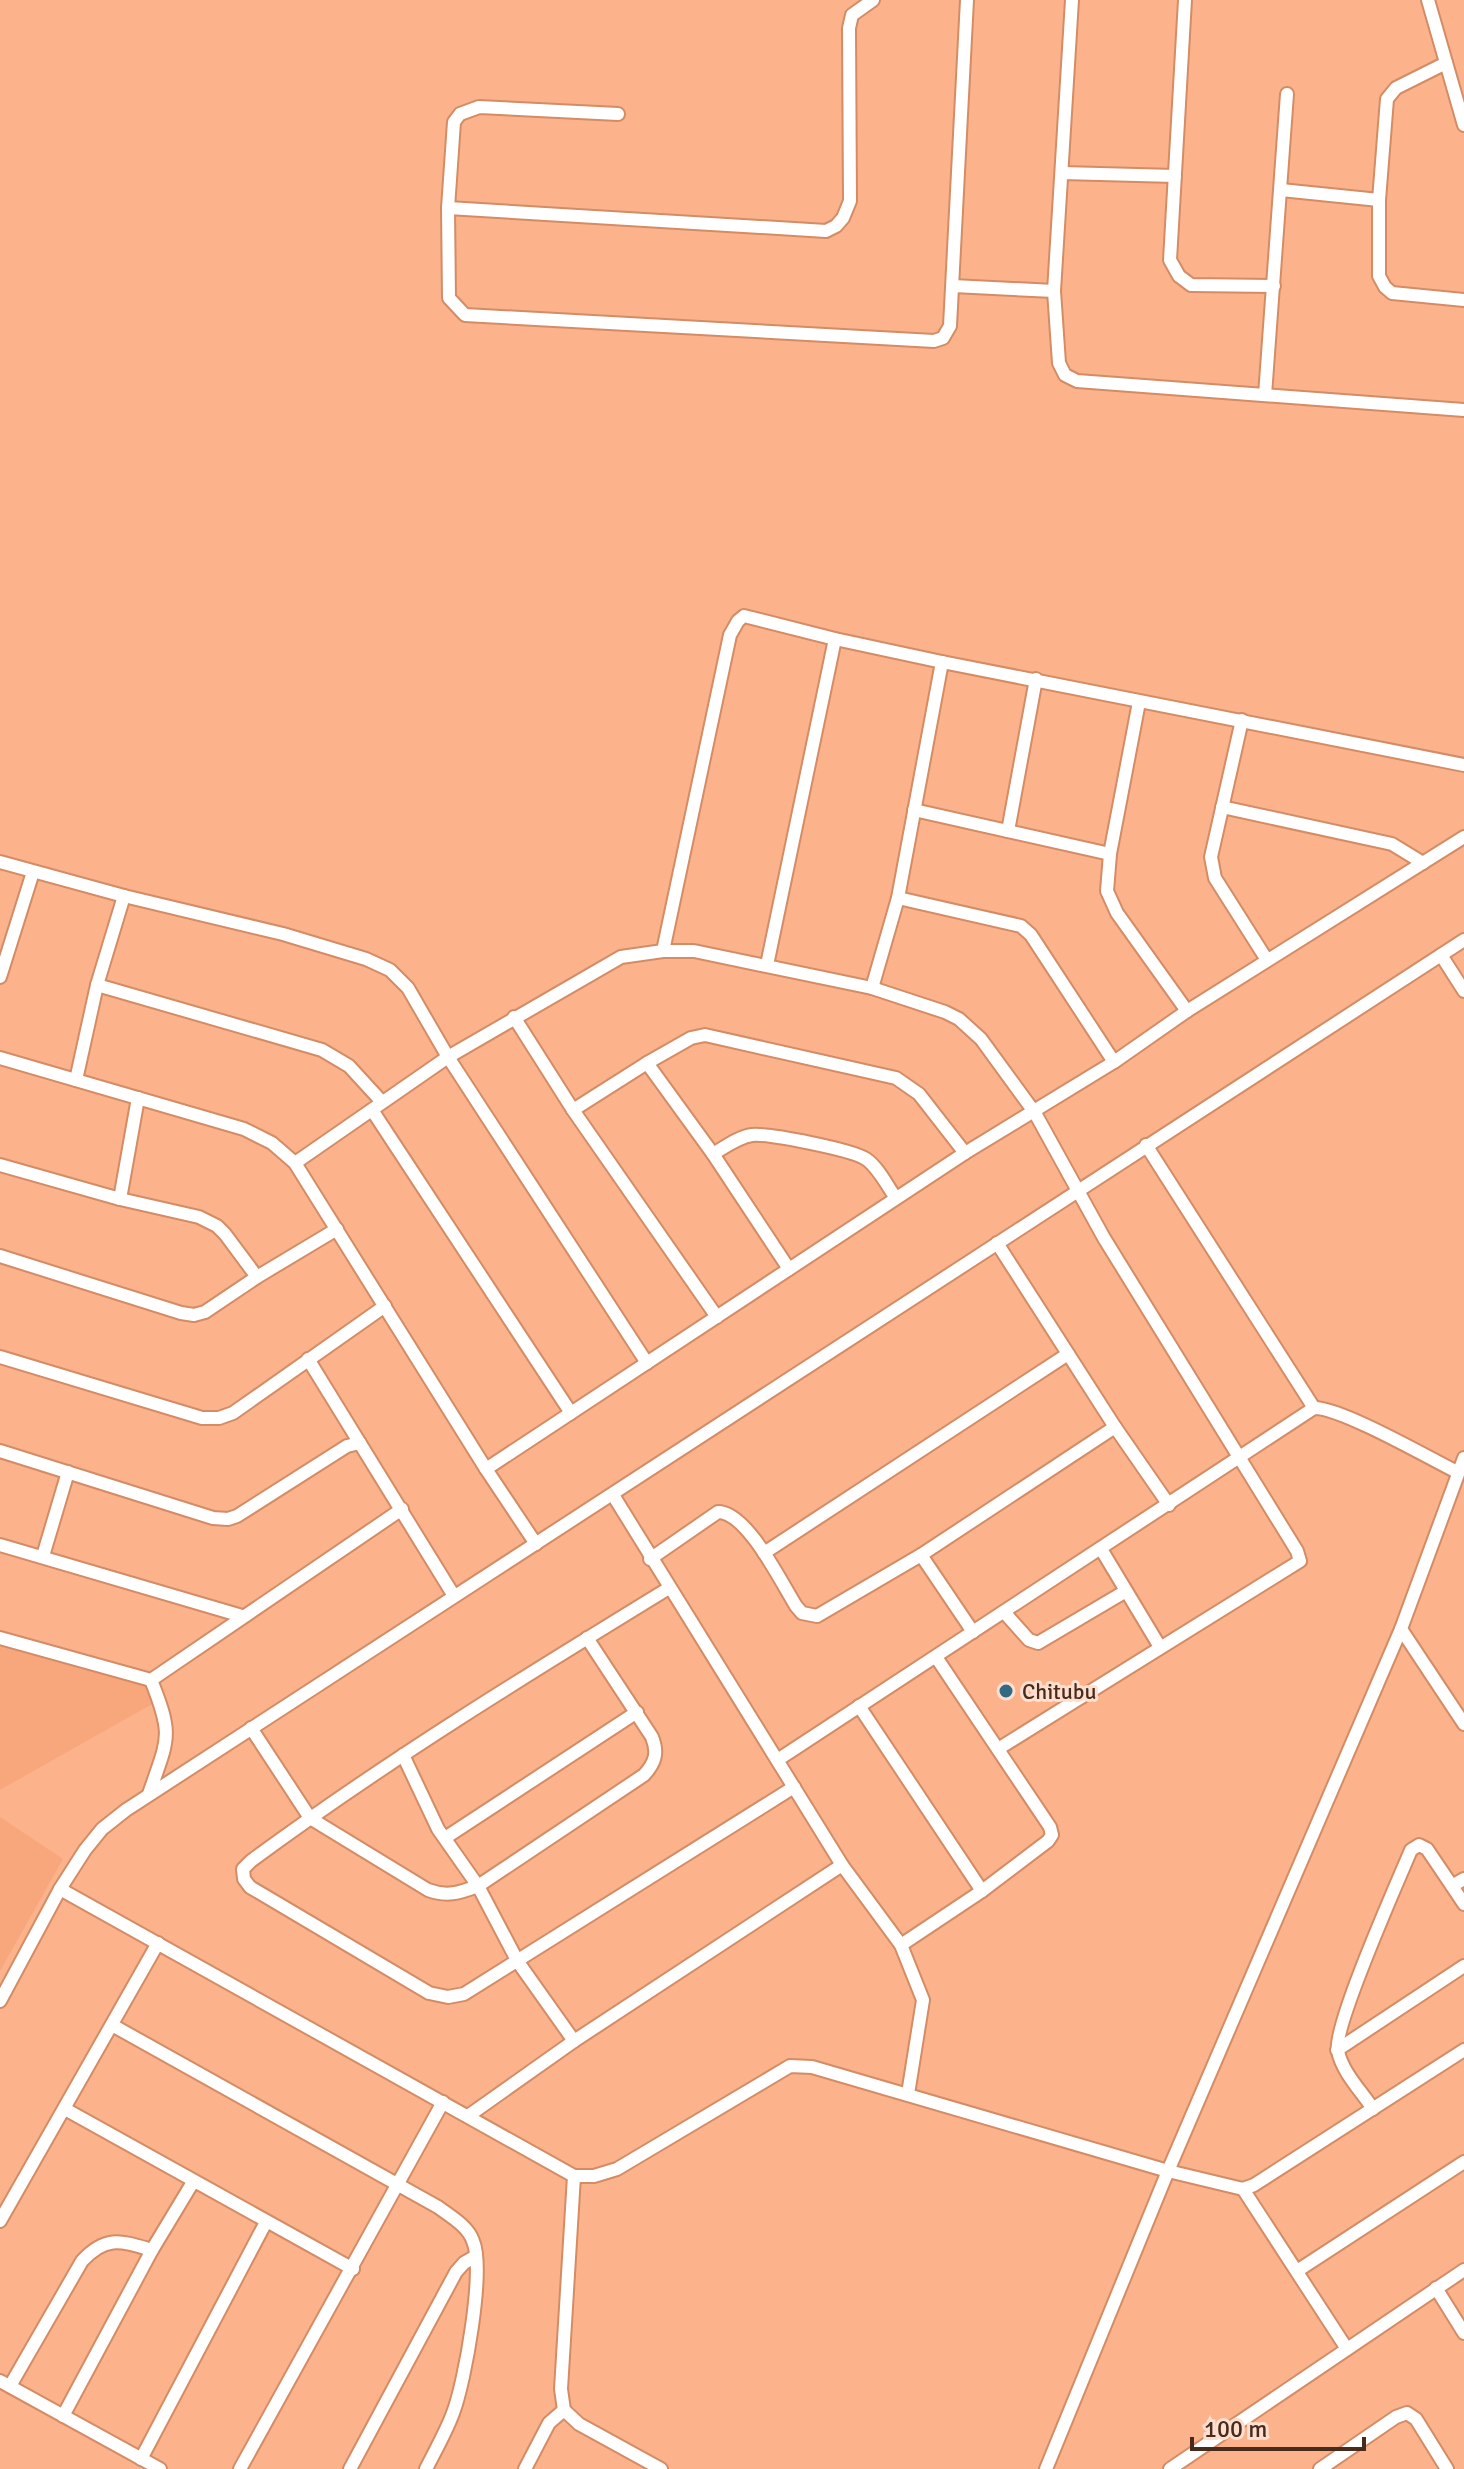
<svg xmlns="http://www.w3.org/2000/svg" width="1464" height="2469" font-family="Signika,sans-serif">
<rect width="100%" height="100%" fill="#fcb38b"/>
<!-- built -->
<g fill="#f8a77c">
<path d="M0,1631l150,46 4,26 -154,87z"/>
<path d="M0,1817l63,42 -63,112z"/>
</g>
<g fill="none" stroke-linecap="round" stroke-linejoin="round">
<!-- minor casing -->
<g stroke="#d38c65" stroke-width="16">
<g id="minor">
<path d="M1072,0l-18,291 5,72 6,12 12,6 387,29"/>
<path d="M1185,0l-15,260 9,16 12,9 83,1"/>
<path d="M1428,0l36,125"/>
<path d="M1446,63l-50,25 -9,11 -8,101v76l6,11 7,6 72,7"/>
<path d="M618,114l-139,-7 -19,7 -6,8 -6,86 1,90 16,17 469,26 9,-3 7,-12 17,-326"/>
<path d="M1062,173l113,3"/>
<path d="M1281,190l98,10"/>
<path d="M448,208l378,23 10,-5 7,-8 7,-17 -1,-173 3,-13 21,-15"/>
<path d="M953,286l101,5"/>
<path d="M1265,395l22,-301"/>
<path d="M1139,702l-29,152 -3,37 10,22 70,98"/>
<path d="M1242,720l-31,137 4,21 52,82"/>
<path d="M1222,807l170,37 31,19"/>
<path d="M914,810l196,44"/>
<path d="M1008,831l28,-152"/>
<path d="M0,862l124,34 159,38 83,25 24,11 18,18 40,69 199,306"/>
<path d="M898,898l123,28 10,9 83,127"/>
<path d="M663,951l67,-316 8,-14 6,-5 91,23 107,23 522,103"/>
<path d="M1441,955l23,36"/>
<path d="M767,965l68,-326"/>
<path d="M0,977l33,-105"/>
<path d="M97,985l225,65 27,16 33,36"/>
<path d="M872,988l26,-90 44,-236"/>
<path d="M514,1017l59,93 144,207"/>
<path d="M0,1058l244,71 28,14 23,20 191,306 50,75"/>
<path d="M647,1063l44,-25 14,-3 191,43 23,16 46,59"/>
<path d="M76,1080l21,-95 27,-89"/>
<path d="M372,1110l199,303"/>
<path d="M573,1110l74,-47 66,91 76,115"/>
<path d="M1146,1145l168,263"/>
<path d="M713,1154c12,-7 25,-17 39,-19 16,-2 101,15 114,24 13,9 21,27 30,39"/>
<path d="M295,1163l153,-106 173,-100 42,-6h31l178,37 73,24 14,7 22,20 54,74 69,125 193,313 3,10 -302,188"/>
<path d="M0,1165l120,34 79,18 18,9 8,8 32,43"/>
<path d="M120,1199l18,-101"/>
<path d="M997,1243l118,184 54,78"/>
<path d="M0,1256l181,57 13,2 11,-3 52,-35 80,-48"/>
<path d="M0,1357l202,61h17l14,-5 152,-107"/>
<path d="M308,1359l146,237"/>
<path d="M0,1451l213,67 15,1 9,-3 110,-70 13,-3"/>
<path d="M1464,1458l-63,171 63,95"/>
<path d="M486,1469l479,-316 149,-91 73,-51 277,-174"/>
<path d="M613,1495l229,370 59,80 22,55 -15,94"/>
<path d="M0,1545l242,71"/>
<path d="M1101,1549l59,98"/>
<path d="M764,1553l304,-199"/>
<path d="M921,1555l52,77"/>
<path d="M43,1556l25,-84"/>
<path d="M650,1559l68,-47c29,0 63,70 78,94l6,7 15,3 104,-61 194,-128"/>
<path d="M669,1588c-142,87 -284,174 -418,273l-8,8 1,10 6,8 179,106 19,4 16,-3 330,-207"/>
<path d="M1004,1612l25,28 9,3 88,-52"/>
<path d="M0,1638l151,42 251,-171"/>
<path d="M859,1706l123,185"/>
<path d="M251,1728l59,90 118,72c19,7 31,3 50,-4l166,-111c12,-13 14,-23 8,-38l-65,-99"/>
<path d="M403,1755l35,74 40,57 40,76 56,79"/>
<path d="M779,1759l535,-351c26,-1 115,50 143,64"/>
<path d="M149,1794c19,-56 25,-57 2,-114"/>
<path d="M445,1838l192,-126"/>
<path d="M1452,1886l12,18"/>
<path d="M60,1889l514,287h20l23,-7 173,-103 22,1 356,104 75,18 11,-4 210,-135"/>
<path d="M901,1945l81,-54 66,-50 4,-6 -2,-8 -114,-170"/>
<path d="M0,2001l60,-112 25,-39 17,-21 24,-19 1338,-870"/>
<path d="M112,2025l326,182c12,9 30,19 35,34 12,29 -8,141 -20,172 -7,19 -18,38 -27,56"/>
<path d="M1337,2050l127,-84"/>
<path d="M65,2109l288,160"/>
<path d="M1373,2109c-11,-17 -31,-37 -35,-58 -6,-22 60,-170 73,-201l8,-5 8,4 25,37 12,-7"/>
<path d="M468,2116l106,-75 268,-176"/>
<path d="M574,2176l-13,213 3,21 15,14 82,45"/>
<path d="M1243,2189l104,160"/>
<path d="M0,2221l158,-278"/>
<path d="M1297,2271l167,-109"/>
<path d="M1436,2288l28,45"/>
<path d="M0,2381l160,88"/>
<path d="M10,2386l72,-125c24,-26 39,-20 70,-11"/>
<path d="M63,2416l89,-166 41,-68"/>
<path d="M141,2459l125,-237"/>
<path d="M240,2469l203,-367"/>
<path d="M350,2469l106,-197 8,-9 12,-7"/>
<path d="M525,2469l24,-46 15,-13"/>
<path d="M1046,2469l122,-298 233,-542"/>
<path d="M1170,2469l294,-199"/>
<path d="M1320,2469l76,-52 11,-4 9,6 31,50"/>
</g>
</g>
<!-- minor -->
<use href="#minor" stroke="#fff" stroke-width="12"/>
</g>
<!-- markers -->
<circle fill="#316a83" stroke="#fedfcf" stroke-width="3" cx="1006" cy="1691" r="8"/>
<g text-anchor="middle" stroke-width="6" stroke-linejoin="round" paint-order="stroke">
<!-- poi labels -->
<g font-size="22" fill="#482b1b" stroke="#fedfcf" text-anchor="start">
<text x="1022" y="1699">Chitubu</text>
</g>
</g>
<!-- scale -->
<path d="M1192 2437v12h172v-12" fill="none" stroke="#482b1b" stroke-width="4"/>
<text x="1204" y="2437" font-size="24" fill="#482b1b" stroke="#fedfcf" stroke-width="6" paint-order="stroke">100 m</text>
</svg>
